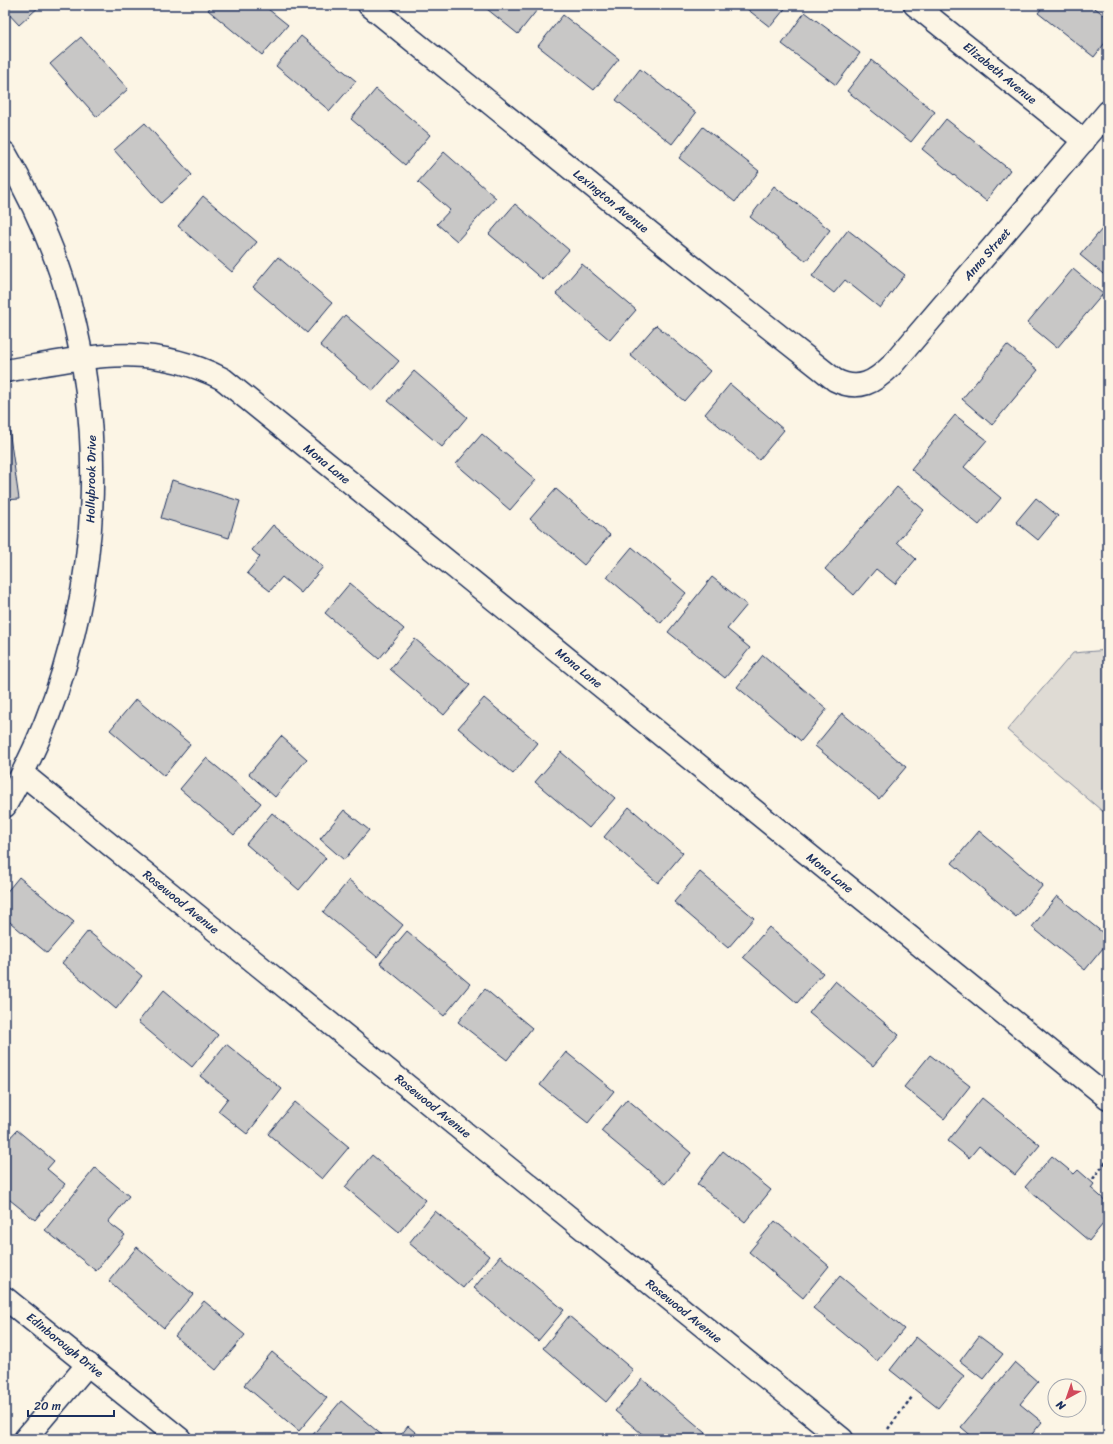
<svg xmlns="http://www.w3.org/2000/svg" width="1113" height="1444" font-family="Sriracha,sans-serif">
<rect width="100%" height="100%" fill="#fcf5e5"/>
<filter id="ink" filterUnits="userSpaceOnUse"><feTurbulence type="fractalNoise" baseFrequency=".025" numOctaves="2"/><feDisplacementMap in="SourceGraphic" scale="8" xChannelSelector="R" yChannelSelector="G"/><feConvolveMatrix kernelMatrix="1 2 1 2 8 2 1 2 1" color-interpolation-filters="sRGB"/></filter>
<g filter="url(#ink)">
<!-- green -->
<path fill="#dfdbd4" stroke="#7d8599" d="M1108,650v166l-101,-86 66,-77z"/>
<!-- building -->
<g fill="#c8c7c6" stroke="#1b2f5e">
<path d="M5,5h36l-22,20 -14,-15z"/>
<path d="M212,5h51l25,20 -26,30 -54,-45z"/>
<path d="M482,5h59l-23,29z"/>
<path d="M742,5h46l-18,22z"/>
<path d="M1044,5h47l17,13v21l-14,18 -56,-44z"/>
<path d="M805,12l55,41 -24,32 -54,-41z"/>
<path d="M563,15l56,44 -25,31 -56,-44z"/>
<path d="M301,36l55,45 -26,30 -54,-45z"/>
<path d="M81,37l47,52 -31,28 -47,-53z"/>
<path d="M871,60l64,52 -24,30 -64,-51z"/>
<path d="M640,69l56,44 -24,31 -56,-44z"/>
<path d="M376,89l54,46 -25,30 -54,-46z"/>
<path d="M946,119l64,51 -24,31 -64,-52z"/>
<path d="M145,123l47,52 -31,28 -47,-53z"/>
<path d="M703,127l56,44 -24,31 -56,-44z"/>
<path d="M444,152l52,46 -39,43 -20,-17 13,-14 -32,-28z"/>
<path d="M774,186l56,44 -24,31 -56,-44z"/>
<path d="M203,196l54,46 -25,30 -54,-46z"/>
<path d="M515,204l54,46 -26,30 -54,-46z"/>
<path d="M1108,222v56l-28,-23z"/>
<path d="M848,230l57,45 -25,33 -35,-28 -11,13 -22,-17z"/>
<path d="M278,257l54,46 -25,30 -54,-46z"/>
<path d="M582,264l54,46 -26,30 -54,-46z"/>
<path d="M1073,269l30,25 -46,54 -30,-25z"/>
<path d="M345,315l54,46 -26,30 -53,-46z"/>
<path d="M656,325l54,46 -26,30 -54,-46z"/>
<path d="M1007,345l31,25 -46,55 -30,-26z"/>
<path d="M414,371l53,46 -25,30 -54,-46z"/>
<path d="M730,384l54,46 -25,30 -54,-46z"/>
<path d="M955,415l32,25 -23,27 37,31 -22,27 -68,-56z"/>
<path d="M5,422h3l11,77 -14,1z"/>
<path d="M482,434l54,46 -26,30 -54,-46z"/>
<path d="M172,480l68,21 -11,37 -68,-20z"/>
<path d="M897,487l27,23 -27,32 19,17 -21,25 -19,-15 -22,26 -29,-26z"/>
<path d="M556,489l54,46 -26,30 -54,-46z"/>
<path d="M1036,498l22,18 -20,24 -22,-18z"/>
<path d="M273,525l50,42 -22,26 -19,-16 -12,14 -23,-18 13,-16 -8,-7z"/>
<path d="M632,547l54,46 -25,30 -54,-46z"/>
<path d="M712,577l35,28 -20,24 23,19 -25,30 -57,-46z"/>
<path d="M350,583l54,46 -25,30 -54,-46z"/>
<path d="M415,639l55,46 -26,30 -54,-46z"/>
<path d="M763,655l64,54 -26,32 -64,-54z"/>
<path d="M484,698l54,45 -25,31 -55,-46z"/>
<path d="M136,699l54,45 -26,32 -54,-46z"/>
<path d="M842,713l64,54 -27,32 -64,-53z"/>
<path d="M281,736l26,23 -32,38 -26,-23z"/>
<path d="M561,752l54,46 -26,30 -54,-46z"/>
<path d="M206,758l55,45 -27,32 -54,-46z"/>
<path d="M629,807l54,46 -25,30 -54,-46z"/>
<path d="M344,810l25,20 -25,30 -24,-21z"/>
<path d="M272,813l54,45 -27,32 -53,-46z"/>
<path d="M979,831l64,54 -27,32 -64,-54z"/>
<path d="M700,872l54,46 -26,30 -54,-46z"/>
<path d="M19,877l55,45 -27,31 -42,-35v-24z"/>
<path d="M349,880l54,45 -26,32 -54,-45z"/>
<path d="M1057,896l51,41v5l-23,28 -53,-43z"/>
<path d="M769,927l54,46 -26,30 -54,-46z"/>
<path d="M88,931l54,45 -26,33 -54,-46z"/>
<path d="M407,931l63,53 -26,32 -64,-53z"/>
<path d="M835,981l64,54 -26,31 -64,-53z"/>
<path d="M485,989l47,39 -25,32 -49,-38z"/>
<path d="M164,990l54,45 -26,32 -54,-45z"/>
<path d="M226,1044l56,45 -35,45 -29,-23 10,-13 -28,-22z"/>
<path d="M566,1052l48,39 -26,32 -48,-38z"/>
<path d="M930,1055l40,31 -26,33 -40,-32z"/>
<path d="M982,1098l58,47 -25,30 -36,-29 -10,12 -21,-17z"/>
<path d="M627,1099l64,54 -26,31 -64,-53z"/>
<path d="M295,1102l54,45 -27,32 -54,-45z"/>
<path d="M17,1130l37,31 -7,8 18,15 -30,36 -30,-24v-53z"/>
<path d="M723,1151l48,39 -26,32 -48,-38z"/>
<path d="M372,1155l54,45 -27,32 -54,-45z"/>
<path d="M1052,1156l22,18 4,-4 16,14 -3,4 17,15v15l-19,23 -64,-54z"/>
<path d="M95,1168l34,28 -21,26 17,13 -29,36 -51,-41z"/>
<path d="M435,1211l54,45 -26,32 -54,-45z"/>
<path d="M775,1221l54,45 -26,32 -54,-46z"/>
<path d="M137,1247l56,47 -29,34 -55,-47z"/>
<path d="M500,1256l64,54 -26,31 -64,-53z"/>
<path d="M840,1276l64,53 -27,32 -64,-53z"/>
<path d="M204,1301l41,34 -29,35 -41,-34z"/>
<path d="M569,1316l64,54 -27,32 -63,-54z"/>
<path d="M979,1336l24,18 -20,25 -23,-18z"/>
<path d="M916,1337l48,39 -26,32 -48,-38z"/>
<path d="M272,1352l55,46 -28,33 -55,-46z"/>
<path d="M1015,1362l23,20 -18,22 22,18 -14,17h-53l-14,-12z"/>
<path d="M642,1379l64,54 -6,6h-52l-33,-28z"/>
<path d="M341,1401l42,35 -2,3h-68l-2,-2z"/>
<path d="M408,1426l15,13h-25z"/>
</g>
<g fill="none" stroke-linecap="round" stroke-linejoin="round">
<!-- minor casing -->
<g stroke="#1b2f5e" stroke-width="25">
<g id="minor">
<path d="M369,5l316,256 150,119c24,12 40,2 57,-15l216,-253"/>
<path d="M915,5l169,136"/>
<path d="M5,153c27,47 51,98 65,151 44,168 22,351 -65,502"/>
<path d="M5,371c80,-13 142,-31 218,8l885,719"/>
<path d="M23,774l819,665"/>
<path d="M5,1298l175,141"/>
<path d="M25,1439l63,-75"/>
</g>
</g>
<!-- path -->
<g stroke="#1b2f5e" stroke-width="2.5" stroke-dasharray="3 3" stroke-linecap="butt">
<path d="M1093,1179l15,-20"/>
<path d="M888,1429l24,-32"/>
</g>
<!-- minor -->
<use href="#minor" stroke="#fcf5e5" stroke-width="22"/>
</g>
</g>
<g text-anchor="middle" stroke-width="3.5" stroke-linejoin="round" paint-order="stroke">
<!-- street labels -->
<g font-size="12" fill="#1b2f5e" stroke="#fcf5e5">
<text transform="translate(1000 73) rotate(39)" y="4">Elizabeth Avenue</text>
<text transform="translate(611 201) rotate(39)" y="4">Lexington Avenue</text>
<text transform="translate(987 254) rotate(-49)" y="4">Anna Street</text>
<text transform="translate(327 464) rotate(39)" y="4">Mona Lane</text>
<text transform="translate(91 479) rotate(-89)" y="4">Hollybrook Drive</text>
<text transform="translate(579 668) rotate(39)" y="4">Mona Lane</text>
<text transform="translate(830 873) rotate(39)" y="4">Mona Lane</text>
<text transform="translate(181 902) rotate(39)" y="4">Rosewood Avenue</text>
<text transform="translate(433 1106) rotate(39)" y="4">Rosewood Avenue</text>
<text transform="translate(684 1311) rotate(39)" y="4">Rosewood Avenue</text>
<text transform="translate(65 1345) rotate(39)" y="4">Edinborough Drive</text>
</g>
</g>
<!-- margin -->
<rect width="1113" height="1444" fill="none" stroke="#fcf5e5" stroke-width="20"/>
<rect x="10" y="10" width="1093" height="1424" fill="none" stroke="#1b2f5e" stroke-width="1.5" filter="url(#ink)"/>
<!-- north arrow -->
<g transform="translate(1067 1398) rotate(220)"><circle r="19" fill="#fcf5e5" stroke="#a2a6af"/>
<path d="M0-3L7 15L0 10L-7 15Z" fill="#d1495b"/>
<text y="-6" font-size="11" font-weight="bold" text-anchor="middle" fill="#1b2f5e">N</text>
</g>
<!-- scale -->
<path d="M28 1410v6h86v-6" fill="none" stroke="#1b2f5e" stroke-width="2"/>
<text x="34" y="1410" font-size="12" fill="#1b2f5e" stroke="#fcf5e5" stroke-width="3" paint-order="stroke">20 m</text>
</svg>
